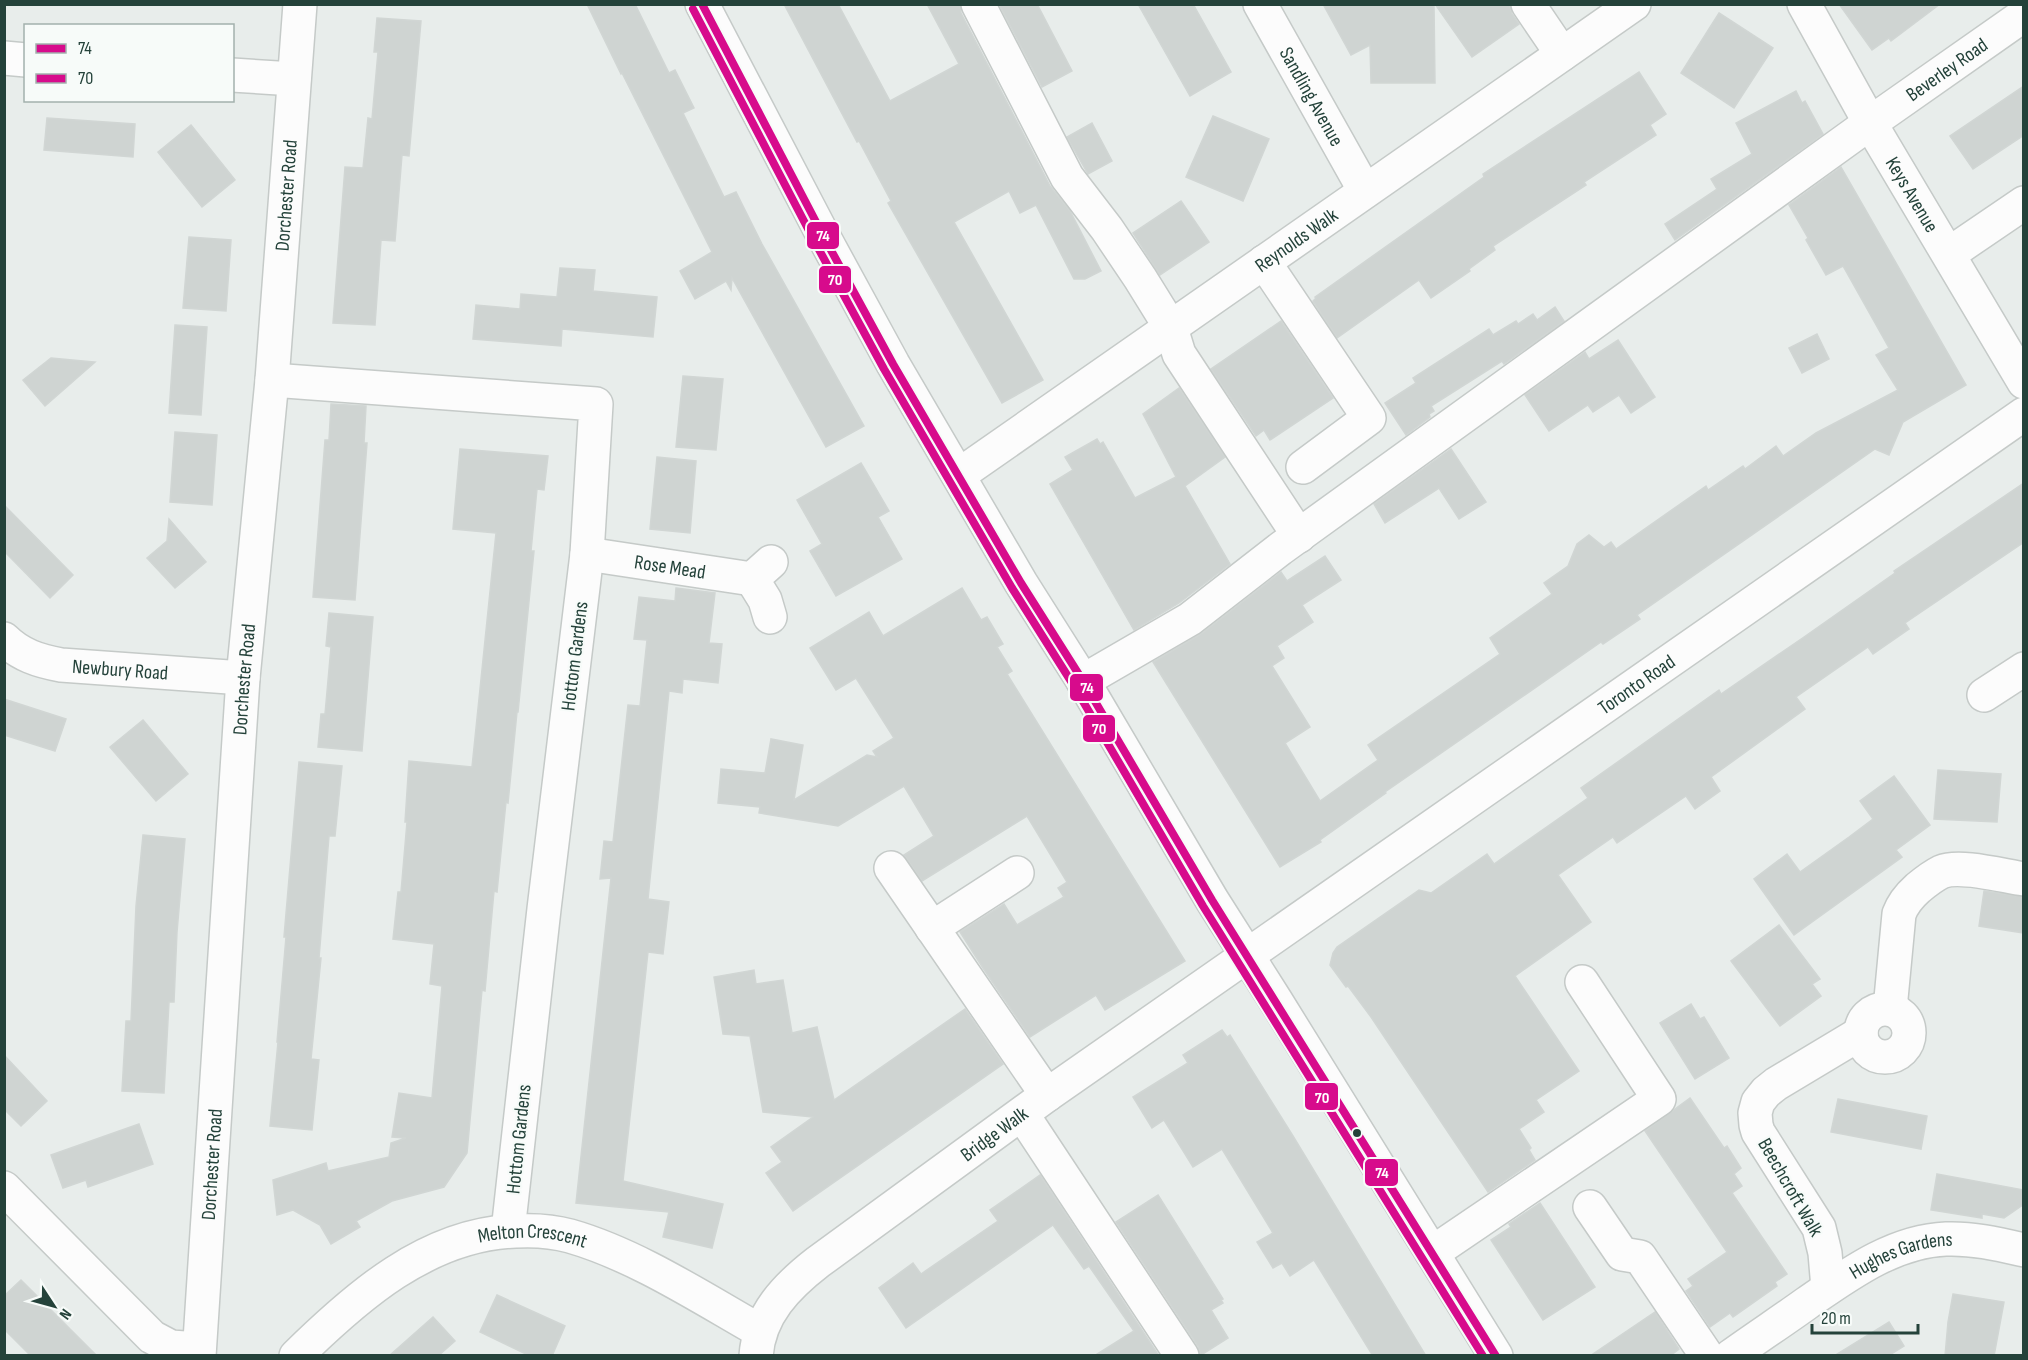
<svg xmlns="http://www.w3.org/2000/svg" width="2028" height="1360" font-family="'Sofia Sans Condensed',sans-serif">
<rect width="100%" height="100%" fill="#e8edeb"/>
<!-- building -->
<g fill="#cfd4d2" stroke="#d1d6d4" stroke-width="1.5">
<path d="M587,4h48l34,69 6,-3 19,38 -11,5 41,84 12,-5 26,52 102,182 -38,21 -94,-169 -1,12 -5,-9 -31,18 -15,-28 32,-19 -90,-179 -1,1z"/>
<path d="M784,4h54l52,97 69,-37 -32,-60h33l1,9 89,173 20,25 31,60 -16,8h-11l-38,-74 -16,8 -11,-22 -55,31 89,158 -41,23 -114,-200 3,-2 -32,-60 -2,1z"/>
<path d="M999,4h38l35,67 -30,16z"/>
<path d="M1138,4h55l38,68 -41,24z"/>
<path d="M1323,4h111l1,79h-64l-1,-38 -19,10z"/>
<path d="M1435,4h74l3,10 7,10 -47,33z"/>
<path d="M1839,4h101l-49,37 -2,-3 -17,12z"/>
<path d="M1719,13l54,35 -39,60 -53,-35z"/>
<path d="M377,18l44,3 -12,135 -7,-1 -7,86 -14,-1 -6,85 -42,-2 12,-156 18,1 5,-50 4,1 6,-67h-4z"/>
<path d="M1639,72l27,42 -16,11 6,10 -72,47 2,3 -93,61 2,4 -26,19 1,2 -39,27 -12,-18 -82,58 -24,-37 3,-3 -1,-1 169,-120 -1,-3z"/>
<path d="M2024,86v49l-51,34 -23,-33z"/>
<path d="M1796,91l6,12 3,-2 18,33 -148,106 -10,-16 52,-35 -6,-10 41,-25 -16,-31z"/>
<path d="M1213,116l56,23 -26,62 -57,-24z"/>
<path d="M47,118l88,6 -2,33 -89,-7z"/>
<path d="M1092,123l20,38 -24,13 -21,-37z"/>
<path d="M191,125l44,55 -33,27 -44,-55z"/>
<path d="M1841,167l125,218 -63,37 -14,33 -14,-6 -238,166 3,4 -37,25 -2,-2 -216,150 1,1 -66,47 1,2 -41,25 -127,-205 48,-28 80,-62 6,9 38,-25 16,24 -39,25 11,17 -36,24 7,12 -12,8 38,61 -25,16 35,58 58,-41 -10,-15 132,-91 -10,-16 62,-44 -8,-11 24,-17 9,-22 12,-9 15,12 7,-5 5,7 90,-63 2,4 35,-24 2,3 31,-23 7,10 33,-23 82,-43 -22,-35 13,-7 -46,-82 -17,9 -20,-35 2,-2 -19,-33z"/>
<path d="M1181,201l28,41 -49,33 -27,-42z"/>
<path d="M189,237l42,3 -5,71 -43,-3z"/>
<path d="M560,268l35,2 -2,21 64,6 -4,40 -91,-8 -1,17 -88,-7 3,-34 44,4 1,-15 36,3z"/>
<path d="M1555,307l9,14 -60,43 -2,-3 -71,45 3,5 -5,3 1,3 -24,18 -21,-32 31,-20 -3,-5 76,-49 4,6 23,-14 2,3 15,-10 4,6z"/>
<path d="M1281,321l52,77 -63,42 -6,-10 -8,6 -45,-67z"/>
<path d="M175,325l32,2 -6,88 -32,-2z"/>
<path d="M1817,334l12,25 -27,14 -13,-25z"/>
<path d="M1618,340l37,57 -24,16 -12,-18 -26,17 -5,-7 -39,26 -24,-36 60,-43 4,7z"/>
<path d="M51,358l44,4 -50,44 -22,-26z"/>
<path d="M683,376l40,3 -7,71 -40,-3z"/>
<path d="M1179,388l46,69 -40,29 45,78 -51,39 -45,27 -84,-146 23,-14 -8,-13 32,-18 3,5 3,-2 32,56 41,-21 -33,-63z"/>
<path d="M331,404l35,2 -2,37h3l-12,157 -42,-3 12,-157h4z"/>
<path d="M175,432l42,3 -5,70 -42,-3z"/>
<path d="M460,449l88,7 -4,34 -7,-1 -6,62h3l-16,161h-1l-9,91 -2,-1 -9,90 -3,-1 -9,100 -3,-1 -15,163 -23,34 -52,14 -36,20 4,6 -29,17 -11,-19 -27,-15 -16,5 -4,-35 53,-17 2,8 61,-14 2,-14 15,-5 -14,-1 7,-44 33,5 10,-112 -12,-2 4,-40 -41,-5 5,-47h3l6,-70h-2l4,-61 63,6 24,-234 -43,-4z"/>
<path d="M1451,449l35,53 -27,17 -20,-31 -54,35 -11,-19z"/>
<path d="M657,457l39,4 -6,72 -40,-4z"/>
<path d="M861,463l28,48 -11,6 24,42 -66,37 -26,-45 12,-7 -25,-44z"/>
<path d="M2024,483v59l-119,81 4,6 -36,25 -5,-7 -72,50 9,12 -94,68 9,14 -25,18 -9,-13 -69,47 -4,-6 -55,38 33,47 -76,54 64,95 -43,29 8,12 -25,17 12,19 -2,2 6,10 -47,32 -117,-175 -23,-31 -2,1 -16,-22 3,-12 4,-6 82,-57 12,3 56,-39 7,10 94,-66 -7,-10 138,-98 2,4 83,-57 91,-64 -1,-2z"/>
<path d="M4,505l69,70 -23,23 -46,-47z"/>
<path d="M169,519l37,43 -31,26 -28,-30 20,-17z"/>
<path d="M676,588l39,5 -6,50 13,1 -4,39 -35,-4 -1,14 -13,-2 -21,208 21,3 -6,52 -15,-2 -25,229 100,23 -11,44 -49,-11 6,-25 -93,-9 35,-325 -11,1 4,-38 9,1 15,-137 12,1 7,-66 -13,-1 5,-42 36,4z"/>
<path d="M962,588l19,32 6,-3 16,27 -6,3 15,24 -5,3 178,287 -80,49 -9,-15 -66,42 -47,-69 -23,-36 44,-28 13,21 47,-28 -6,-9 9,-6 -40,-66 -105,65 -18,-26 30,-19 -30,-50 -66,40 -79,-13 1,-6 -42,-4 3,-34 44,4 6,-34 32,6 -9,55 73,-45 10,2 -4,-6 21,-13 -38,-60 -20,12 -26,-42 59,-36 14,24z"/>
<path d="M329,613l44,4 -11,134 -44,-4 3,-33h4l6,-67 -5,-1z"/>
<path d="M4,699l62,20 -11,32 -51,-16z"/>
<path d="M143,720l45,54 -32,27 -46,-54z"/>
<path d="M299,762l43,4 -7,70h-6l-10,122h2l-10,101 8,1 -7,70 -42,-4 8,-84h-1l9,-105h-2z"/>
<path d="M1938,770l63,4 -4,48 -63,-3z"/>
<path d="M1894,776l36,49 -34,25 6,7 -108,78 -40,-56 33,-25 13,18 49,-35 24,-18 -13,-18z"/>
<path d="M143,835l42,4 -8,93 -3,70h-5l-5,91 -42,-2 4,-70h5l5,-115z"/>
<path d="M1984,891l40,6v36l-45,-7z"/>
<path d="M1779,925l41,54 -8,5 9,12 -41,30 -49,-65z"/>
<path d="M754,970l2,14 27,-4 9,53 25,-6 17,73 131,-91 38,55 -210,147 -27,-38 16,-11 -11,-15 42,-30 -50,-5 -13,-76 -27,-2 -9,-57z"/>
<path d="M1691,1004l9,15 4,-2 25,41 -34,21 -35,-56z"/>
<path d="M1222,1030l5,7 3,-2 63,101 133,220h-53l-59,-96 -24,16 -8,-13 -9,5 -16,-26 16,-9 -51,-84 -29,18 -29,-47 -12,8 -19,-31 55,-34 -5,-8z"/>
<path d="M4,1055l43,46 -26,25 -17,-17z"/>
<path d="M1690,1098l34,50 3,-2 14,22 -7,6 8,12 -10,7 55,81 -12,8 2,4 -44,31 -3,-4 -20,14 -24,-36 7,-5 -5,-7 39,-27 -82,-121z"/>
<path d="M1838,1099l89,17 -6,33 -90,-17z"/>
<path d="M139,1124l14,40 -65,23 -2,-7 -23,8 -12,-33z"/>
<path d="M1937,1174l87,16v14l-20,14 -22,-4v4l-51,-8z"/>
<path d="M1040,1175l119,181h-65l40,-25 -45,-65 -5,3 -31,-44 -147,103 -27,-40 34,-25 8,11 77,-53 -8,-11z"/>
<path d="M1158,1195l65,104 -2,1 2,3 -12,7 17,28 -27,17 -3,-9 -82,-124z"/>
<path d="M1540,1203l55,84 -52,33 -52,-80 20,-13 -2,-3z"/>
<path d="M21,1280l76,76h-66l-27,-27v-33z"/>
<path d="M1953,1294l51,8 -10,54h-49l3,-34z"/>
<path d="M497,1295l68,31 -13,30h-22l-50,-24z"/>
<path d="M1655,1312l24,37 -9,7h-80z"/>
<path d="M433,1317l22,24 -17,15h-49z"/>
<path d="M1889,1322l15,24 -16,10h-54z"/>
</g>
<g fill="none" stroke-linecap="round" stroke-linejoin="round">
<!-- minor casing -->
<g stroke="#c5cac8" stroke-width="36">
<g id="minor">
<path d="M702,4l124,237 67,123 128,219 62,98 129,219 64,101 220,355"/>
<path d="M978,4l89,173 40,52 33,49 31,50 8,26 120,182"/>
<path id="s1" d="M1260,4l105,187"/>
<path d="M1528,4l34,50"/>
<path id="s2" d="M1804,4l66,119 154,259"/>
<path d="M4,58l22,2"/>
<path d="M232,75l62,4"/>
<path d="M1949,254l75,-51"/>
<path d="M1264,262l105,156 -66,49"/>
<path d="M272,380l324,24 -9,150 -43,355 -36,322"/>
<path id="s3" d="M959,475l675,-471"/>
<path id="s4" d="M587,554l165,25 19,-17"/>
<path d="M752,579l13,21 5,17"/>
<path id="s5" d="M4,639c16,16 35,22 57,26l182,13"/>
<path id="s6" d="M1083,681l107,-62 90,-70 590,-426 154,-108"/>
<path d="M1984,695l40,-26"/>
<path d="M891,868l156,227"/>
<path d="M932,928l85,-55"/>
<path d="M1890,1009l9,-95c4,-11 10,-18 19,-26 6,-5 15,-12 23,-16 19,-8 62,4 83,7"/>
<circle cx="1885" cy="1033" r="24"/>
<path d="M1022,1114l160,242"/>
<path d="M4,1188l148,149 19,10 28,2"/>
<path d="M1590,1207l32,47 18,3 67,99"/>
<path d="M1432,1253l227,-154 -77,-117"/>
<path d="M1828,1288l-3,-35 -6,-25 -61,-96 -2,-7 -1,-12 3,-11 8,-10 10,-8 85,-51"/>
<path id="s7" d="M199,1356l44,-678 29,-298 28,-376"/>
<path id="s8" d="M296,1356c60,-59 131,-122 220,-125 18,-1 36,0 54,5 66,19 130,61 190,95"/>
<path id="s9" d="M756,1356c3,-42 31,-70 62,-94l229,-167 977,-681"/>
<path id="s10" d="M1731,1356c25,-18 51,-35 76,-53 42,-29 87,-62 139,-64 27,-1 52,5 78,11"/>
</g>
</g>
<!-- minor -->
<use href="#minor" stroke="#fcfcfc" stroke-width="33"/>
<!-- bus-1 casing -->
<g stroke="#f7fbf9" stroke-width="12">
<path id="bus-1" d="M702,4l124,237 67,123 128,219 62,98 129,219 284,456"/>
</g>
<!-- bus-2 casing -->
<g stroke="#f7fbf9" stroke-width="12">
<path id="bus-2" d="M693,9l124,237 67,123 128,219 62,98 129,220 280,450"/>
</g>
<!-- bus-1 -->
<use href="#bus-1" stroke="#d70b8c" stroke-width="8"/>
<!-- bus-2 -->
<use href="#bus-2" stroke="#d70b8c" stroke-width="8"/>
</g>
<!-- markers -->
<circle fill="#24423a" stroke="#f7fbf9" stroke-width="2" cx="1357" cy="1133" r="5"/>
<g text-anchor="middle" stroke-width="4.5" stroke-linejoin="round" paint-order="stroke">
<!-- street labels -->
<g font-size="20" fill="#24423a" stroke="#f7fbf9">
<text dy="7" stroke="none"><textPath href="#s6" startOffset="1059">Beverley Road</textPath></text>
<text dy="7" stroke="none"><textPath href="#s1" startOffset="106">Sandling Avenue</textPath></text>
<text dy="7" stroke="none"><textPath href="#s2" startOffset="219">Keys Avenue</textPath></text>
<text dy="7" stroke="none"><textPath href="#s7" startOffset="1164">Dorchester Road</textPath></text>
<text dy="7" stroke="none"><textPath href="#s3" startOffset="411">Reynolds Walk</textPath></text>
<text dy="7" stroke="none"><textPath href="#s4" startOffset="84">Rose Mead</textPath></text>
<text transform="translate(574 656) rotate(-83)" y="7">Hottom Gardens</text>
<text dy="7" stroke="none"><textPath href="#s5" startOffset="123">Newbury Road</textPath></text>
<text dy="7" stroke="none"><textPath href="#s7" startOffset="678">Dorchester Road</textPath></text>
<text dy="7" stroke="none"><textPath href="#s9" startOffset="1118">Toronto Road</textPath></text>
<text dy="7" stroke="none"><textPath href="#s9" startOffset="334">Bridge Walk</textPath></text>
<text transform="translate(518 1139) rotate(-84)" y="7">Hottom Gardens</text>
<text dy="7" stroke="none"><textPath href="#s7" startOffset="192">Dorchester Road</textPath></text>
<text transform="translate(1791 1187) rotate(60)" y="7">Beechcroft Walk</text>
<text dy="7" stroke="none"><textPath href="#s8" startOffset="276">Melton Crescent</textPath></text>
<text dy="7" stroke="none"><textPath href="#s10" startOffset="200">Hughes Gardens</textPath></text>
</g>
</g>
<g stroke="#f7fbf9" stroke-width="2">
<rect x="806" y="221" width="34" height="29" rx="6" fill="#d70b8c"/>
<rect x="818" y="265" width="34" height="29" rx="6" fill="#d70b8c"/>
<rect x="1069" y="673" width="35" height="29" rx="6" fill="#d70b8c"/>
<rect x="1082" y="714" width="34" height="29" rx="6" fill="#d70b8c"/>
<rect x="1304" y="1082" width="35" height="29" rx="6" fill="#d70b8c"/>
<rect x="1364" y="1158" width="35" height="29" rx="6" fill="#d70b8c"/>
</g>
<g font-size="16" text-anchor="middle" font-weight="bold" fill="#fff">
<text x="823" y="241">74</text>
<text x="835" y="285">70</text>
<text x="1087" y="693">74</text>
<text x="1099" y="734">70</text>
<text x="1322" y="1103">70</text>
<text x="1382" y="1178">74</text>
</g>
<!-- border -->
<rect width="2028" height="1360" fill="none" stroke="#24423a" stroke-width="12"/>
<!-- legend -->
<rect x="24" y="24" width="210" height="78" fill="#f7fbf9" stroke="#a3b1ad" stroke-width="1.5"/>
<rect x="36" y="44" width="30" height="9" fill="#d70b8c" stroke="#a3b1ad" stroke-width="1.5"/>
<text x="78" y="54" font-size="18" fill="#24423a">74</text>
<rect x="36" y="74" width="30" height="9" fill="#d70b8c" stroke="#a3b1ad" stroke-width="1.5"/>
<text x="78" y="84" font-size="18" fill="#24423a">70</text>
<!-- north arrow -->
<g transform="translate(54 1306) rotate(126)" stroke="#f7fbf9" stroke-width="4.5" paint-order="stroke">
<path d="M0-4.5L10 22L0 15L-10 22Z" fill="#24423a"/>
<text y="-9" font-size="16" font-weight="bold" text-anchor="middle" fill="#24423a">N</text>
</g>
<!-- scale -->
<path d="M1812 1324v9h106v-9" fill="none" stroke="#24423a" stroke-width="3"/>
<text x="1821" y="1324" font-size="18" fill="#24423a" stroke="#f7fbf9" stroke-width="4.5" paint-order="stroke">20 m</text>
</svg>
